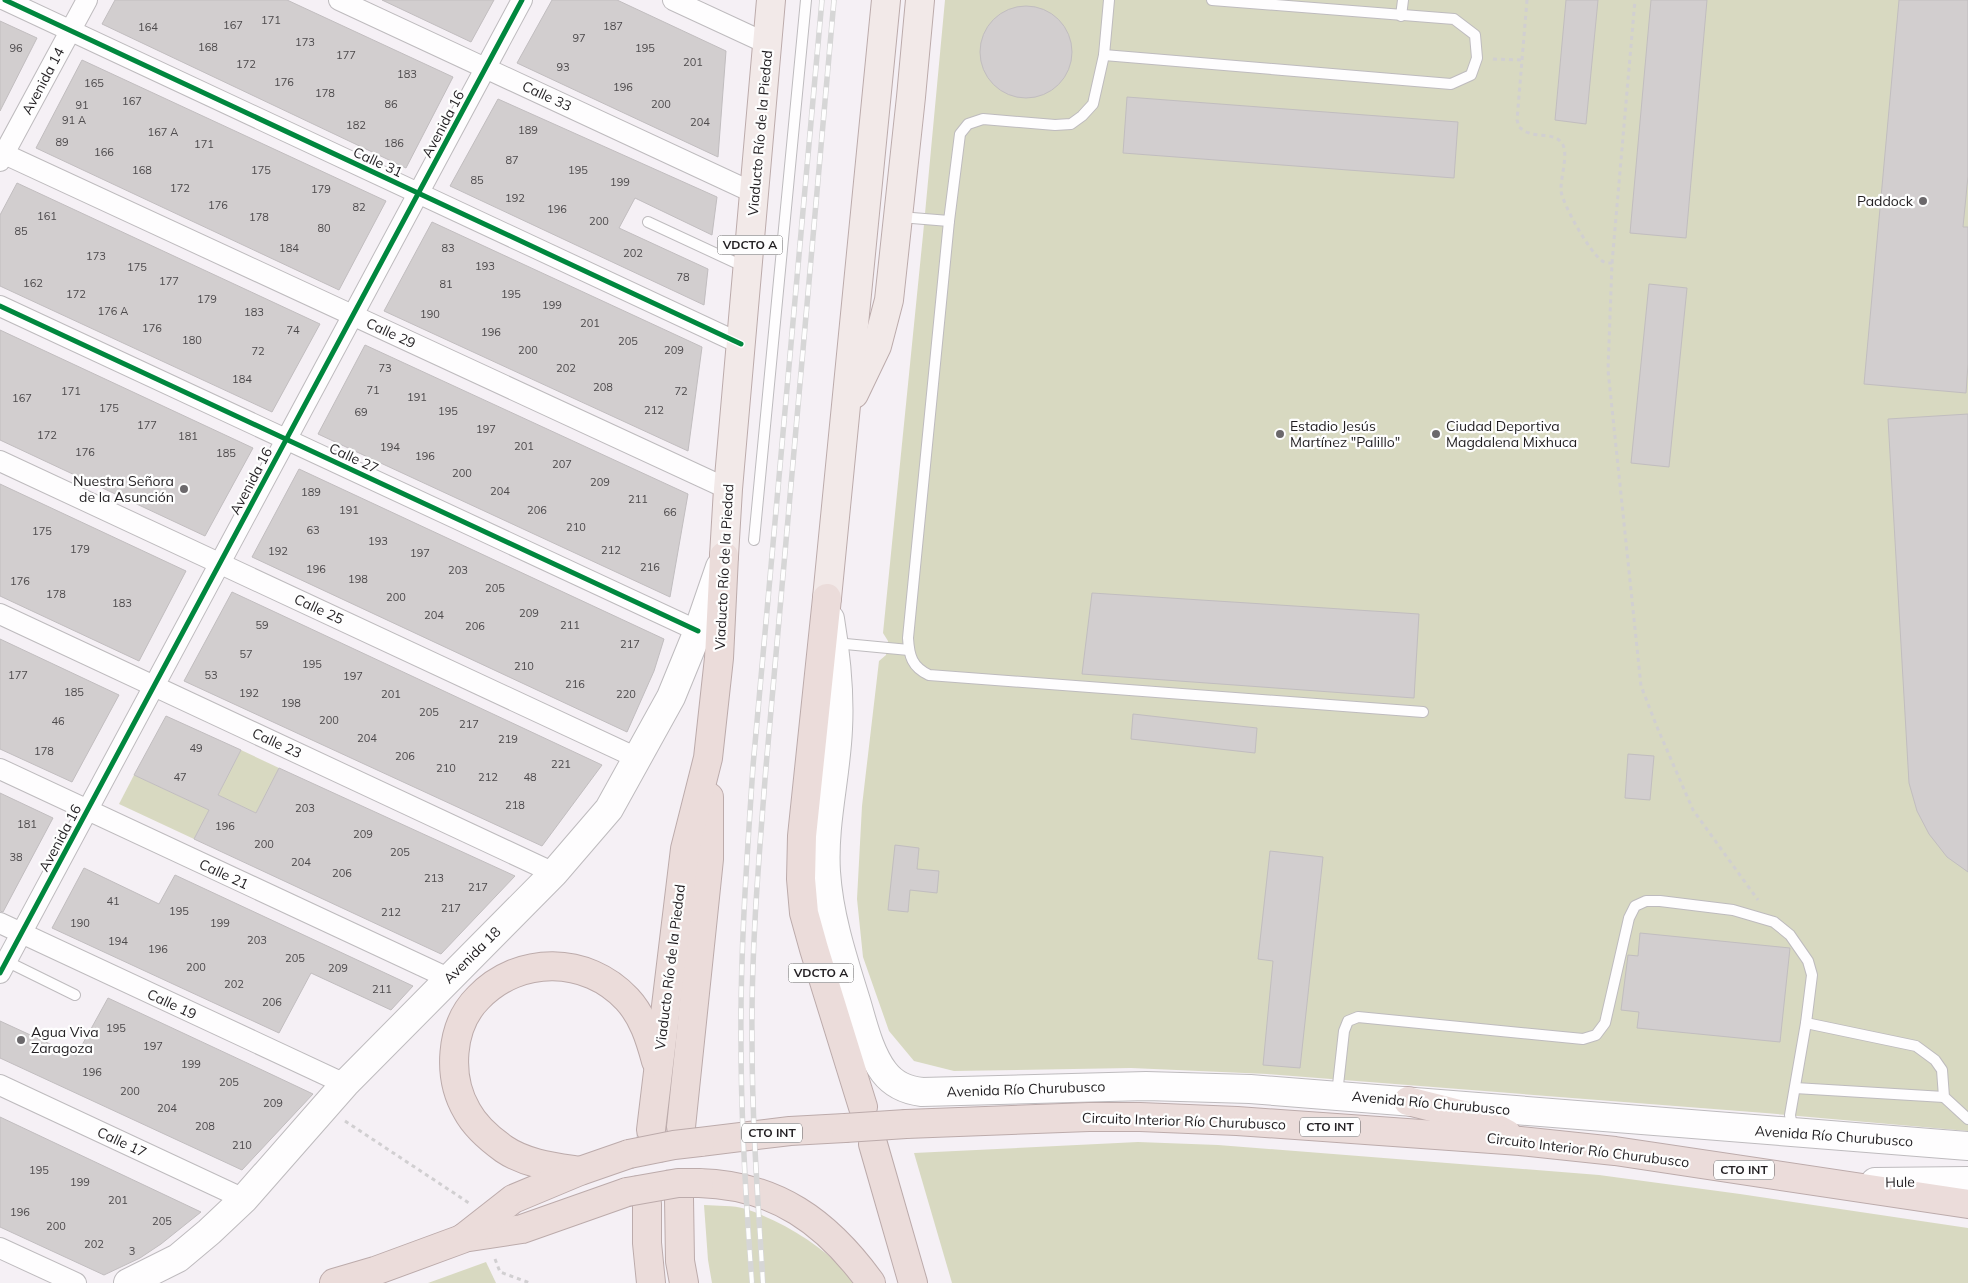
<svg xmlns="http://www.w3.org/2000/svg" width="1968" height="1283" font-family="Mulish,sans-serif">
<rect width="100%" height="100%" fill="#f5f0f5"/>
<!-- green -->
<g fill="#d8d9c1">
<path d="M945,0h1023v1131l-203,-18 -498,-39 -136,-6 -177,3 -40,-10 -25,-30 -26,-74 -6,-58 5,-93 17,-145 7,-6 2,-14 -5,-8 40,-398z"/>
<path d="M241,750l38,18 -23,45 -38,-18z"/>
<path d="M134,775l75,35 -15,29 -75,-35z"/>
<path d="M1138,1142l80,3 381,30 141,19 228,34v55h-1016l-38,-130z"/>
<path d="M704,1205c13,1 29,0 42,4 43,15 81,40 111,74h-145l-4,-23z"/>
<path d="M486,1262l10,21h-68z"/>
</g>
<!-- building -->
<g fill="#d2cecf" stroke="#c1bdbf">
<path d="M115,0h172l166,77 -47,91 -304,-144z"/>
<path d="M382,0h112l-23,42z"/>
<path d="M552,0h65l109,51 -8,106 -201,-94z"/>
<path d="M1566,0h32l-12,124 -31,-4z"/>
<path d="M1651,0h56l-21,238 -56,-5z"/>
<path d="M1899,0h69v176l-5,51h5v137l-2,29 -102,-9z"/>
<circle cx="1026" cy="52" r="46"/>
<path d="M0,21l37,17 -37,73z"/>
<path d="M82,60l304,141 -47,89 -303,-142z"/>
<path d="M1127,97l331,25 -4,56 -331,-25z"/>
<path d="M498,99l219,98 -5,38 -77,-37 -16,30 89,41 -4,36 -254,-119z"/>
<path d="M17,183l303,141 -48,88 -272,-126v-71z"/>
<path d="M432,222l270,125 -14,104 -304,-140z"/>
<path d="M1649,284l38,4 -18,179 -38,-4z"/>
<path d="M0,330l253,118 -48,88 -205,-96z"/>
<path d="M365,345l323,149 -18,103 -352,-163z"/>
<path d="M1968,414v458l-21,-15 -18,-23 -12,-23 -8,-28 -21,-364z"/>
<path d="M299,469l365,170 -10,32 -27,61 -375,-175z"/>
<path d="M0,484l186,87 -47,90 -139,-65z"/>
<path d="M232,592l75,35 295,138 -60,81 -358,-165z"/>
<path d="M1092,593l327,21 -5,84 -332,-24z"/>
<path d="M0,639l119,56 -47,87 -72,-33z"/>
<path d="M1133,714l124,14 -2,25 -124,-14z"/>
<path d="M166,716l75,34 -23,45 38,18 23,-45 236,108 -74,78 -247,-115 15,-29 -75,-35z"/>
<path d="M1628,754l26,2 -4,44 -25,-2z"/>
<path d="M0,793l53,25 -50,94 -3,-1z"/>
<path d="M895,845l24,3 -2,21 22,2 -2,22 -27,-3 -2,22 -20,-2z"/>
<path d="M1270,851l53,6 -23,211 -37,-3 10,-104 -15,-2z"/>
<path d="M84,868l75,36 16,-29 238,111 -22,24 -80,-37 -32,60 -227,-105z"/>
<path d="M1640,933l150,15 -10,94 -143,-14 2,-16 -18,-2 7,-55 10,1z"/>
<path d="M108,998l152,71 53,25 -71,76 -242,-112v-37l76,35z"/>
<path d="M0,1117l110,52 91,43 -40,32 -21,14 -36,17 -104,-48z"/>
</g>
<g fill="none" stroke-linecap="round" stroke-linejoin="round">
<!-- highway-tunnel -->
<g stroke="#d5d0d5" stroke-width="28" stroke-dasharray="28 14" stroke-linecap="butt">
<path d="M679,1198l2,-71"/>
<path d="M647,1204l4,-74"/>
</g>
<!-- lane casing -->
<g stroke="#bebbbe" stroke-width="12">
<g id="lane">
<path d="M1401,16l2,-16"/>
<path d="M1104,55l347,29 20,-9 6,-17 -2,-23 -21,-16 -242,-19"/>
<path d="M900,217l49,4 11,-87 8,-10 15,-5 72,6 16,-1 11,-8 11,-12 11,-49 5,-55"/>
<path d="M949,221l-41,417c1,18 4,29 21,37l494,37"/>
<path d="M648,222l99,46"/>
<path d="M754,540l52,-540"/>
<path d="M835,643l74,7"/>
<path d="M6,961l69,34"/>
<path d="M1795,1088l149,9"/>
<path d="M1337,1094l7,-63 4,-10 10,-4 225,22 13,-4 9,-12 24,-105 6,-12 11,-5h14l73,9 41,12 16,13 18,26 4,14 -6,48 110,23 19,14 7,10 2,27 24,22"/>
<path d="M1793,1132l-3,-17 16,-92"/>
</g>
</g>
<!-- street casing -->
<g stroke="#bebbbe" stroke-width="22">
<g id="street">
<path d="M5,0l736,344"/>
<path d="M339,0l415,193"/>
<path d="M673,0l95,44"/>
<path d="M0,152l728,337"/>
<path d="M0,161l87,-161"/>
<path d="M0,306l698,325"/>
<path d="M0,461l637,297"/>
<path d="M0,614l554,259"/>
<path d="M0,769l448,209"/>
<path d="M0,923l345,161"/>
<path d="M0,973l522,-973"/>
<path d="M0,1085l244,114"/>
<path d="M0,1248l76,35"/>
</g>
</g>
<!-- secondary casing -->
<g stroke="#bebbbe" stroke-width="30">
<g id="secondary">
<path d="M830,619c6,36 10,73 8,110 -2,48 -15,95 -12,143 3,45 17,87 30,129 7,23 13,51 28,71 10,13 22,18 38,20l224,-6 104,3 718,57"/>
<path d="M1875,1182l93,-1"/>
<path d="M128,1283l50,-25 31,-26 35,-33 101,-115 209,-211 55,-64 62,-112 27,-66 22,-64"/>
</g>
</g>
<!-- primary casing -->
<g stroke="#bcabab" stroke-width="30">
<g id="primary">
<path d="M854,394l23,-48 12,-46 22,-203 9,-97"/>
<path d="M724,556l4,-67 43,-489"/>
<path d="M827,598l59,-598"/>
</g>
</g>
<!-- highway casing -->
<g stroke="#bcabab" stroke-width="30">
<g id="highway">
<path d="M827,598l-25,238 -1,43 3,34 10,36 49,158"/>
<path d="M1408,1101l71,18 28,15"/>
<path d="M906,1124l183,-7h51l97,4 283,20 95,10 353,53"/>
<path d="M681,1127l28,-268v-62"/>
<path d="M651,1130l34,-281 23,-91 11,-100 5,-102"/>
<path d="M700,1142l90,-11 55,-3"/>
<path d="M873,1144l40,139"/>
<path d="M580,1171c-26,-4 -54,-7 -76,-22 -14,-10 -29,-23 -37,-38 -20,-34 -17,-85 11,-113 41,-43 109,-42 149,1 16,17 23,40 29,62"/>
<path d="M699,1183c77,2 128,39 172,100"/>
<path d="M679,1198l1,63 4,22"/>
<path d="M647,1204v39l4,40"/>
<path d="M463,1238l59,-9 105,-37"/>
<path d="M334,1283l41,-12 87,-32 51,-40 67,-28 49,-17"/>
</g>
</g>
<!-- path -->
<g stroke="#d1cfd1" stroke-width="3" stroke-dasharray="4 4" stroke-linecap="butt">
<path d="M1527,0l-10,120 2,7c3,2 6,5 10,6 10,4 24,0 32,9 9,9 -1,36 0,49 2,14 28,60 40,69 3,3 7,3 11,3l-4,107 33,316 16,41 36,83 65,90"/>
<path d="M1493,59l29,1"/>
<path d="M1612,263l23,-263"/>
<path d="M345,1121l124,82"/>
<path d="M495,1259l5,13 30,11"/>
</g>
<!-- lane -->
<use href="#lane" stroke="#fefdfe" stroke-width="10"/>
<!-- street -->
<use href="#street" stroke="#fefdfe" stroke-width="20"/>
<!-- secondary -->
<use href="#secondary" stroke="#fefdfe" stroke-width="28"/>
<!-- primary -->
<use href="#primary" stroke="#f2e9e8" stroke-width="28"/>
<!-- highway -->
<use href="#highway" stroke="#ebdcda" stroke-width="28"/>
<!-- rail casing -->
<g stroke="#d6d6d6" stroke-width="5.5">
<g id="rail">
<path d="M752,1283c-6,-80 -11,-159 -11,-239 -1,-93 6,-186 12,-278l69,-766"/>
<path d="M763,1283c-5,-81 -11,-162 -11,-243 -1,-91 7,-183 14,-273l68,-767"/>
</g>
</g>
<!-- rail -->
<use href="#rail" stroke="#fefefe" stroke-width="4" stroke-dasharray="11" stroke-linecap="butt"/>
<!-- highway-bridge casing -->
<g stroke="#bcabab" stroke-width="30" stroke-linecap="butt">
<g id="highway-bridge">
<path d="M845,1128l61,-4"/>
<path d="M629,1154l45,-9 26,-3"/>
<path d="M627,1192l51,-9h21"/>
</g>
</g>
<!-- highway-bridge -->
<use href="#highway-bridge" stroke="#ebdcda" stroke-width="28"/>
<!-- cycleway casing -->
<g stroke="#fefefe" stroke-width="8">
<g id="cycleway">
<path d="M5,0l736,344"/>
<path d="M0,306l698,325"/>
<path d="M0,973l522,-973"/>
</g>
</g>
<!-- cycleway -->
<use href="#cycleway" stroke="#00873e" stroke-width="5"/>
</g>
<!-- markers -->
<g fill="#6b686b" stroke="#fefefe" stroke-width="2">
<circle cx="1923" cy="201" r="5"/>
<circle cx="1280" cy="434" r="5"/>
<circle cx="1436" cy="434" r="5"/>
<circle cx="184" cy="489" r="5"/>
<circle cx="21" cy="1040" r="5"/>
</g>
<g text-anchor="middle" stroke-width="4.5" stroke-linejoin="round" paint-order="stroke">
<!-- number labels -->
<g font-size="11" fill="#4d4a4c">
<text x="271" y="24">171</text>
<text x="233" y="29">167</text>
<text x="613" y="30">187</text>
<text x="148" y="31">164</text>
<text x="579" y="42">97</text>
<text x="305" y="46">173</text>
<text x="208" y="51">168</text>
<text x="16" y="52">96</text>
<text x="645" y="52">195</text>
<text x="346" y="59">177</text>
<text x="693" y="66">201</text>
<text x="246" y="68">172</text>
<text x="563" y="71">93</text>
<text x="407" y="78">183</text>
<text x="284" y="86">176</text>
<text x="94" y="87">165</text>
<text x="623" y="91">196</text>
<text x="325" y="97">178</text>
<text x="132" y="105">167</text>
<text x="391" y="108">86</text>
<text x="661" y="108">200</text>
<text x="82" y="109">91</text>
<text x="74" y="124">91 A</text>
<text x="700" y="126">204</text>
<text x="356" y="129">182</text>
<text x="528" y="134">189</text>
<text x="163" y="136">167 A</text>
<text x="62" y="146">89</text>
<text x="394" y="147">186</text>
<text x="204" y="148">171</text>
<text x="104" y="156">166</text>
<text x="512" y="164">87</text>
<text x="142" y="174">168</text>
<text x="261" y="174">175</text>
<text x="578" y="174">195</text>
<text x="477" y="184">85</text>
<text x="620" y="186">199</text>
<text x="180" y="192">172</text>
<text x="321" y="193">179</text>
<text x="515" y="202">192</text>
<text x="218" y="209">176</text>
<text x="359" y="211">82</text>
<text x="557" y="213">196</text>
<text x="47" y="220">161</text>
<text x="259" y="221">178</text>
<text x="599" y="225">200</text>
<text x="324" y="232">80</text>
<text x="21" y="235">85</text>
<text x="289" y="252">184</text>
<text x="448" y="252">83</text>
<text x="633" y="257">202</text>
<text x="96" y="260">173</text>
<text x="485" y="270">193</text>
<text x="137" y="271">175</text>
<text x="683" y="281">78</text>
<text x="169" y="285">177</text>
<text x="33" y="287">162</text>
<text x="446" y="288">81</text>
<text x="76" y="298">172</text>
<text x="511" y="298">195</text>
<text x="207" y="303">179</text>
<text x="552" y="309">199</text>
<text x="113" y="315">176 A</text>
<text x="254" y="316">183</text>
<text x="430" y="318">190</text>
<text x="590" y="327">201</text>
<text x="152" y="332">176</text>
<text x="293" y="334">74</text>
<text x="491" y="336">196</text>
<text x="192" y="344">180</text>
<text x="628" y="345">205</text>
<text x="528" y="354">200</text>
<text x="674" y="354">209</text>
<text x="258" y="355">72</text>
<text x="385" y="372">73</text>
<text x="566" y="372">202</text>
<text x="242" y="383">184</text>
<text x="603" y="391">208</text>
<text x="373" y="394">71</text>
<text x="71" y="395">171</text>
<text x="681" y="395">72</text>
<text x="417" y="401">191</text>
<text x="22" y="402">167</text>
<text x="109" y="412">175</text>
<text x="654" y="414">212</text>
<text x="448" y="415">195</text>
<text x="361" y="416">69</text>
<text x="147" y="429">177</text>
<text x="486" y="433">197</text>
<text x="47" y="439">172</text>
<text x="188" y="440">181</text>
<text x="524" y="450">201</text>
<text x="390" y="451">194</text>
<text x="85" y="456">176</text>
<text x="226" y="457">185</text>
<text x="425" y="460">196</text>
<text x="562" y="468">207</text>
<text x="462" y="477">200</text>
<text x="600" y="486">209</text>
<text x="500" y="495">204</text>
<text x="311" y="496">189</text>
<text x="638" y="503">211</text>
<text x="349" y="514">191</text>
<text x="537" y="514">206</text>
<text x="670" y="516">66</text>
<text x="576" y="531">210</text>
<text x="313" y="534">63</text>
<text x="42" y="535">175</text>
<text x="378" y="545">193</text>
<text x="80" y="553">179</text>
<text x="611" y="554">212</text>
<text x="278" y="555">192</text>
<text x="420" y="557">197</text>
<text x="650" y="571">216</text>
<text x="316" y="573">196</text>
<text x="458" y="574">203</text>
<text x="358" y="583">198</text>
<text x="20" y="585">176</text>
<text x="495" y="592">205</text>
<text x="56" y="598">178</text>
<text x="396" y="601">200</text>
<text x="122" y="607">183</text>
<text x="529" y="617">209</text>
<text x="434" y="619">204</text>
<text x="262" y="629">59</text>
<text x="570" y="629">211</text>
<text x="475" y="630">206</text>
<text x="630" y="648">217</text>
<text x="246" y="658">57</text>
<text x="312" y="668">195</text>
<text x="524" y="670">210</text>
<text x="18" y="679">177</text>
<text x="211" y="679">53</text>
<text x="353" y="680">197</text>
<text x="575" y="688">216</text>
<text x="74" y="696">185</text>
<text x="249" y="697">192</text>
<text x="391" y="698">201</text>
<text x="626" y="698">220</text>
<text x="291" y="707">198</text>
<text x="429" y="716">205</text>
<text x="329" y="724">200</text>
<text x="58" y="725">46</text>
<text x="469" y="728">217</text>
<text x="367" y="742">204</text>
<text x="508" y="743">219</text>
<text x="196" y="752">49</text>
<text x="44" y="755">178</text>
<text x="405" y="760">206</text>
<text x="561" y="768">221</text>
<text x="446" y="772">210</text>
<text x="180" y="781">47</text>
<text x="488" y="781">212</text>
<text x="530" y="781">48</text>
<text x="515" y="809">218</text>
<text x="305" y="812">203</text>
<text x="27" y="828">181</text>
<text x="225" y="830">196</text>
<text x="363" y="838">209</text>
<text x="264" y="848">200</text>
<text x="400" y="856">205</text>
<text x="16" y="861">38</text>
<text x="301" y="866">204</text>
<text x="342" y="877">206</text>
<text x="434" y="882">213</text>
<text x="478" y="891">217</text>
<text x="113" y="905">41</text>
<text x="451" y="912">217</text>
<text x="179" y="915">195</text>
<text x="391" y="916">212</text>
<text x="80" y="927">190</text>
<text x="220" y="927">199</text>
<text x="257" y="944">203</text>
<text x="118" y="945">194</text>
<text x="158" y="953">196</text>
<text x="295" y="962">205</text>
<text x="196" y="971">200</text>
<text x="338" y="972">209</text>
<text x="234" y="988">202</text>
<text x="382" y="993">211</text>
<text x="272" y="1006">206</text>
<text x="116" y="1032">195</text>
<text x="153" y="1050">197</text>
<text x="191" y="1068">199</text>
<text x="92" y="1076">196</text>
<text x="229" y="1086">205</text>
<text x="130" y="1095">200</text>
<text x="273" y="1107">209</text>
<text x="167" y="1112">204</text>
<text x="205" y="1130">208</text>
<text x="242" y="1149">210</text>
<text x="39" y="1174">195</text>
<text x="80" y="1186">199</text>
<text x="118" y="1204">201</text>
<text x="20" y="1216">196</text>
<text x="162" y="1225">205</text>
<text x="56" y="1230">200</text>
<text x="94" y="1248">202</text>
<text x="132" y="1255">3</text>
</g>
<!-- shield labels -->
<g fill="#fefefe" stroke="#636163" stroke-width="1">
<rect x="717.5" y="235.5" width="65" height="19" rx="4"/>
<rect x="788.5" y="963.5" width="65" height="19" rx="4"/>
<rect x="1300" y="1117.5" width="60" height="19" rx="4"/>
<rect x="742" y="1123.5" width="60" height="19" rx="4"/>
<rect x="1714" y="1160.5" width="60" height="19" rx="4"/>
</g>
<g font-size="12" font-weight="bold" fill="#211e21">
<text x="750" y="249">VDCTO A</text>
<text x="821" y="977">VDCTO A</text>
<text x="1330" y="1131">CTO INT</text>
<text x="772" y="1137">CTO INT</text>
<text x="1744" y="1174">CTO INT</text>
</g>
<!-- street labels -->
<g font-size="14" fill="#211e21" stroke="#fefefe">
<text transform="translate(43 81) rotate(-62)" y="5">Avenida 14</text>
<text transform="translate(547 96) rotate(25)" y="5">Calle 33</text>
<text transform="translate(443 124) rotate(-62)" y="5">Avenida 16</text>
<text transform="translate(760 133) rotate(-85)" y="5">Viaducto Río de la Piedad</text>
<text transform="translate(378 162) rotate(25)" y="5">Calle 31</text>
<text transform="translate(391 333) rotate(25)" y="5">Calle 29</text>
<text transform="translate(354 458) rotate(25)" y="5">Calle 27</text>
<text transform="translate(251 481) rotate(-62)" y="5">Avenida 16</text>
<text transform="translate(724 567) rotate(-87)" y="5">Viaducto Río de la Piedad</text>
<text transform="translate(319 609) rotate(25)" y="5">Calle 25</text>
<text transform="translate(277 743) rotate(25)" y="5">Calle 23</text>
<text transform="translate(60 838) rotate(-62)" y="5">Avenida 16</text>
<text transform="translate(224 874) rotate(25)" y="5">Calle 21</text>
<text transform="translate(472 955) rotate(-45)" y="5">Avenida 18</text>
<text transform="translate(670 967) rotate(-83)" y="5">Viaducto Río de la Piedad</text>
<text transform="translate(172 1004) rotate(25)" y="5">Calle 19</text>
<text transform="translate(1026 1089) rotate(-2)" y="5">Avenida Río Churubusco</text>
<text transform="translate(1431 1103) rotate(5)" y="5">Avenida Río Churubusco</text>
<text transform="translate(1184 1121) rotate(2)" y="5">Circuito Interior Río Churubusco</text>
<text transform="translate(1834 1136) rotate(4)" y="5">Avenida Río Churubusco</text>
<text transform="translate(122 1142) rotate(25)" y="5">Calle 17</text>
<text transform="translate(1588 1150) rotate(7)" y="5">Circuito Interior Río Churubusco</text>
<text transform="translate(1900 1182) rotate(-1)" y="5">Hule</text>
</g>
<!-- poi labels -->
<g font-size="14" fill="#211e21" stroke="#fefefe" text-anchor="start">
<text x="1913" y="206" text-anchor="end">Paddock</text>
<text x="1290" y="431">Estadio Jesús<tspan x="1290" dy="16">Martínez "Palillo"</tspan></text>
<text x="1446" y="431">Ciudad Deportiva<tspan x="1446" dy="16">Magdalena Mixhuca</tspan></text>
<text x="174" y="486" text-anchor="end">Nuestra Señora<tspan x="174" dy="16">de la Asunción</tspan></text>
<text x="31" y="1037">Agua Viva<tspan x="31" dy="16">Zaragoza</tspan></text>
</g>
</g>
</svg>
